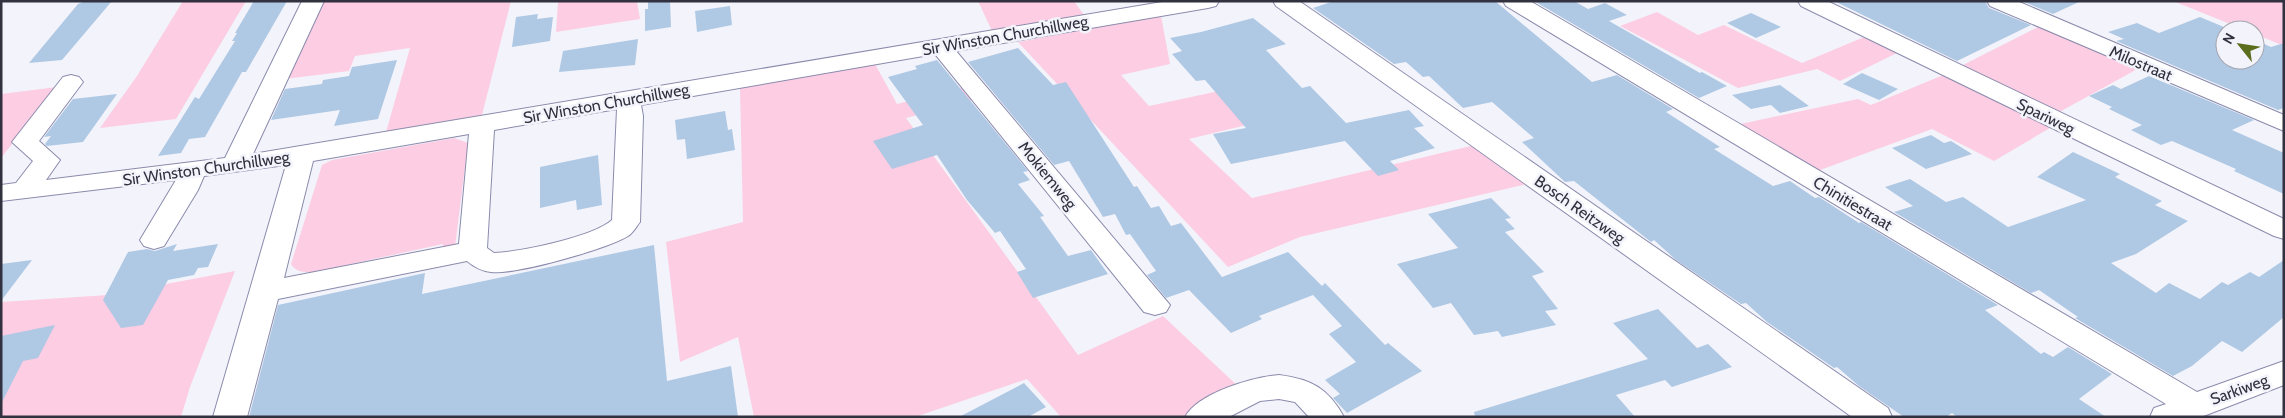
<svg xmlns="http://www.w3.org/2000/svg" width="2285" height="418" font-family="Cabin,sans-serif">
<rect width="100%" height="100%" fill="#f3f4fb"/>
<!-- green -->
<g fill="#fccde3">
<path d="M183,1h63l-70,118 -76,9 37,-52z"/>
<path d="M316,1h195l-29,114 -96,17 24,-84 -55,8 -6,15 -64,8z"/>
<path d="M558,1h79l3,18 -84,13z"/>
<path d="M978,1h96l10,14 -92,16z"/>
<path d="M2173,1h111v45l-29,-12v-4h-10z"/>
<path d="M1657,12l41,23 26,-10 78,38 67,-28 32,16 -61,30 -23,-12 -79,19 -118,-62z"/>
<path d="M1161,16l9,48 -49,11 28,31 98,-21 32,32 -90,22 63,59 223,-53 52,39 -227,53 -72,30 -210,-225z"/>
<path d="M2042,25l99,42 -87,48 -97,-47z"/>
<path d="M875,64l22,40 74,-19 9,13 -74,20 172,237 85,-39 78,73 -53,28h-127l-34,-38 -112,38h-161l-16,-80 -58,25 -14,-120 77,-20 -3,-134z"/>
<path d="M1948,73l107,52 -61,36 -62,-32 -120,44 -76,-48 122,-26 13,6z"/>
<path d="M57,87l-56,71v-64z"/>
<path d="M454,138l14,5 -13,104 -13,5 1,-8 -129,28c-9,0 -18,1 -23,-8l31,-99 10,-5z"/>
<path d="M235,271l-45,116 -9,30h-180v-115l107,-7z"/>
</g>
<!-- building -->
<g fill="#afc8e4">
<path d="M85,1h27l-50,59 -33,3 49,-59z"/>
<path d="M254,1h33l-41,71h-4l-37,65 -16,2 -8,14 -23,3 37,-59 4,2 36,-58h-3l5,-8h-2z"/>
<path d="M648,1h22l1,26 -26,4v-22h3z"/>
<path d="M1334,1h161l97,81 25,-7 56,34 -7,3 54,35 -6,2 59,37 17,-5 25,17 4,-1 40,26 2,-1 137,83 -13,5 56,44 3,-2 9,5 15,-10 44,27 -33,25 27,18h-149l-5,-4 -6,4h-42l-45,-31 -22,-19 -3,1 -67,-46 -21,-19 -5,1 -65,-44 -22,-20 -3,2 -77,-61 -9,1 -43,-40 12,-4 -42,-36 -29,6 -34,-32 -6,1 -17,-15 -12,2 -81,-56z"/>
<path d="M1534,1h40l14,8 17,-6 22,12 -18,6 91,52 2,-1 25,14 -28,12z"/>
<path d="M1834,1h151l4,7 42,17 -74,36z"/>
<path d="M2022,1h59l-28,13z"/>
<path d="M730,6l2,19 -35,7 -2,-21z"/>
<path d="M1751,13l30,14 -25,11 -29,-15z"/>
<path d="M538,14l-1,5 16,-2 -3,24 -38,6 4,-30z"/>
<path d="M2200,17l31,13h-6v30h30v-20l16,7 13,-4v65l-6,2 -162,-69 8,-2 -16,-7 29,-9 22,10z"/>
<path d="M1253,18l33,26 -20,6 36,38 8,-2 36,37 63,-13 15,16 -10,2 21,20 -45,13 9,9 -21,6 -33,-35 -114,23 -18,-30 33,-6 -41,-48 -9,1 -24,-27 10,-3 -12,-13 31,-6z"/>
<path d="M638,39l-3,26 -76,7 4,-21z"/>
<path d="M1018,48l35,37 13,-3 68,105 3,-1 14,22 8,-2 12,20 10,-3 41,54 66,-25 34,34 3,-3 60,62 3,-2 34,28 -75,42 -14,-15 7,-4 -15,-14 31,-18 -27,-28 13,-8 -29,-31 -54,21 3,3 -31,14 -42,-43 -23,8 -19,-23 9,-4 -26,-37 -4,1 -11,-21 -12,3 -34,-56 -15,4 -86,-103z"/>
<path d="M397,60l-19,59 -44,7 6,-16 -69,10 14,-31 37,-5 1,-4 26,-4 3,-9z"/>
<path d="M937,60l91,111 -5,1 7,8 -12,4 26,32 -4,1 28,39 23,-6 17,24 -75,24 -16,-26 9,-3 -26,-38 -5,2 -28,-33 -30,-45 -45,14 -19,-28 50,-16 -35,-48 29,-8 -2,-3z"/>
<path d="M1862,73l36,16 -19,11 -36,-16z"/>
<path d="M2149,76l105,44 -22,10 52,23v41l-50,-23 2,-2 -64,-28 -11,4 -30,-15 11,-5 -33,-16 3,-2 -23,-11 24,-11 8,4z"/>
<path d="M1780,85l29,21 -29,7 -9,-8 -20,4 -19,-14z"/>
<path d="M117,94l-34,48 -36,4 -2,-2 6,-8 -7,1 29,-38z"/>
<path d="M725,111l3,19 4,-1 3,21 -48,9 -2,-20 -8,1 -2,-20z"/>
<path d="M1931,135l13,8 7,-2 21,13 -46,15 -34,-21z"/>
<path d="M2073,152l47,22 -5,3 47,24 -7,4 33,16 -52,33 -25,9 45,30 13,-10 31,16 22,-17 6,3 22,-13 9,5 25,-17v57l-42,35 -20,-11 -30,25 -19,10 -98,-58 3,-1 -39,-27 -8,3 -137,-81 19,-6 -28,-19 25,-8 36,23 17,-5 45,30 78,-27 -49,-23z"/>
<path d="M598,155l4,50 -25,5 -1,-10 -36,8v-41z"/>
<path d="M1491,198l20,20 -6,1 10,10 -10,3 39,40 -12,4 26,33 -13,2 11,14 -54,12 -4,-6 -24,4 -23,-32 -18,5 -36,-44 61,-16 -30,-34z"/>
<path d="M177,244l-4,7 45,-7 -10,23 -10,1 -4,7 -26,5 -25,45 -22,3 -18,-28 25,-48 19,-3 8,2z"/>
<path d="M654,245l13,136 64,-15 7,51h-489l29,-112 147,-32 -3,21z"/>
<path d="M32,260l-31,41v-37z"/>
<path d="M1658,309l39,39 11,-4 24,23 -60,20 -7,-7 -49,15 19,22h-160l-1,-5 174,-53 -35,-36z"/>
<path d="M55,325l-17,33 -15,3 -22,43v-68z"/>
<path d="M1024,383l22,24 -18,10h-69z"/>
</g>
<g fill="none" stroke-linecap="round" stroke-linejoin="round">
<!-- minor casing -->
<g stroke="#8a8bac" stroke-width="2">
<g id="minor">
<path d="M302,1h22l-71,153 915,-153h51l-3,5 -8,2 -252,43 214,254 -4,7 -11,3 -11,-3 -209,-258 -294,51 2,11 -3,106c-4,5 -7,11 -12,14 -21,13 -113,39 -137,36 -9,-1 -17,-5 -24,-11l-189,38 -31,118h-34l73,-252 -82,11 -6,14 -34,56 -10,3 -10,-3 -4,-6 36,-60 -175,21v-16l15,-2 17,-22 -21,-19 51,-65 8,-2 8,2 4,5 -44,59 21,19 -14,20 179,-22zM617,109l-5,111c-19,17 -92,32 -118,33l-7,-5 7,-118zM469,134l-10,110 -175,34 29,-117z"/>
<path d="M1273,1h26l589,407 4,9h-40l-576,-411z"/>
<path d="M1503,1h27l667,391 87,-31v24l-83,32h-51l4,-9 12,-4 -660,-398z"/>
<path d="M1798,1h29l457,218v20l-10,-3 -473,-230z"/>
<path d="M1987,1h30l267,114v16l-294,-125z"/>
<path d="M1279,375c32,4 49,13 65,42h-35l-14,-15 -16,-3 -19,2 -31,16h-44c13,-24 68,-40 94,-42z"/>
</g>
</g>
<!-- minor -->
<use href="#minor" fill="#fff" fill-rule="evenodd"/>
</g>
<g text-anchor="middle" stroke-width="5" stroke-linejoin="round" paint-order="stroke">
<!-- street labels -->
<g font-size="16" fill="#31313f" stroke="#f3f4fb">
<text transform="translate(1005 35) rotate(-10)" y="6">Sir Winston Churchillweg</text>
<text transform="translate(2141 63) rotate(23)" y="6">Milostraat</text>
<text transform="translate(606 103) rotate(-10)" y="6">Sir Winston Churchillweg</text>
<text transform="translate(2046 116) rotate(26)" y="6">Spariweg</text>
<text transform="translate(206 168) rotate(-8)" y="6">Sir Winston Churchillweg</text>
<text transform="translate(1048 175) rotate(51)" y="6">Mokiemweg</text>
<text transform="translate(1853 203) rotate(31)" y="6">Chinitiestraat</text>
<text transform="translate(1580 209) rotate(35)" y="6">Bosch Reitzweg</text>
<text transform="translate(2239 389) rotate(-20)" y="6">Sarkiweg</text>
</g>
</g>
<!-- border -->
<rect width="2285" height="418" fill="none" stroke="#31313f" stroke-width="5"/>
<!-- north arrow -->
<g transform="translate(2240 45) rotate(300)"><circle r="24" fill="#f3f4fb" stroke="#a5a6b0"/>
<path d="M0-4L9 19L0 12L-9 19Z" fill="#5a6e1e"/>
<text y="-8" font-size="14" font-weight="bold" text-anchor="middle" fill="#31313f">N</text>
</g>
</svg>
